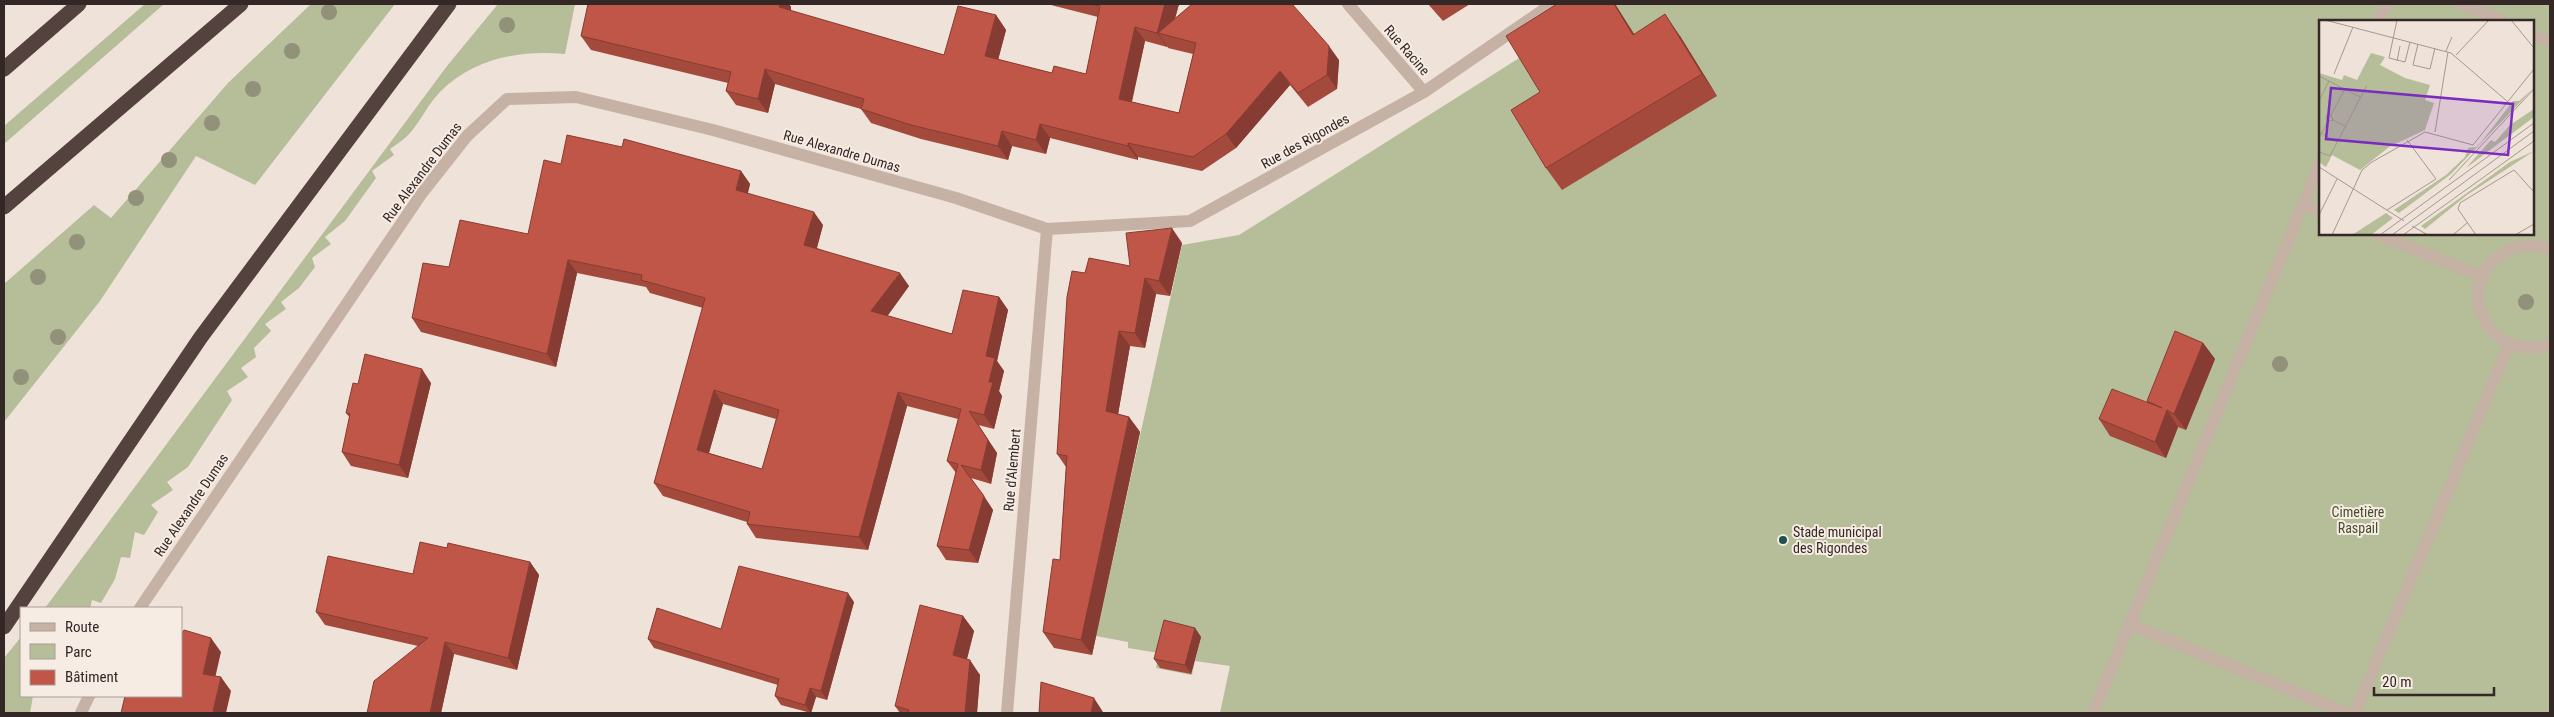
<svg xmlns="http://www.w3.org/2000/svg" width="2554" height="717" font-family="'Roboto Condensed',sans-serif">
<rect width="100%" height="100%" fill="#efe2d8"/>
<!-- green -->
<g fill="#b5bd99" fill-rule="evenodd">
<path d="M145,4h19l-160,140v-18z"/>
<path d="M311,4h84l-140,181 -59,-29 -96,145 -96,121v-138l90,-79 17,13 117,-135z"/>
<path d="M498,4h77l-10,50c-45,-4 -91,4 -125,38 -11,11 -19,28 -29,40 -6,7 -14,12 -21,17l4,6 -22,16 4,7 -31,43 -20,16 6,7 -19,14 3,9 -16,21 -18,14 5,7 -21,15 6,7 -17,17 2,9 -15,11 7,9 -21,14 5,9 -44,67 -21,15 6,8 -22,15 7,7 -14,23 -9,-3 -5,26 -9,-1 -6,22 -14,24 -9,-3 -2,8h-45l402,-542z"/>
<path d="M1605,4h945v709h-1330l10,-47 -35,-5 -3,14 -36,-7 3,-15 -31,-5v-6l-32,-6 86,-391 57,-10zM2320,21h213v213h-213z"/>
<path d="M21,637v59h12l-3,17h-26v-55z"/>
</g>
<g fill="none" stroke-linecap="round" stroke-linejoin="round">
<!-- service -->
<g stroke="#c6b1a5" stroke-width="12">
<path d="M2461,4l41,17"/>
<path d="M2379,21l7,-17"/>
<path d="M2533,35l17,7"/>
<path d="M2303,204l17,7"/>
<path d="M2377,234l104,42"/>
<path d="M2550,249c-16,-5 -33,-5 -48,5 -53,34 -10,112 48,90"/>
<path d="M2129,624l218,89"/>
<path d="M2093,713l227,-550"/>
<path d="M2355,713l154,-369"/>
</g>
<!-- minor -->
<g stroke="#c6b1a5" stroke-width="12">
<path d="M1348,4l76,88"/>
<path d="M140,608l282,-415 45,-57 40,-37 69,-2 137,33 243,68 91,31 143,-8 234,-129 128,-88"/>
<path d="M81,713l8,-17"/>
<path d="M1007,713l40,-484"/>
</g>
<!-- motorway -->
<g stroke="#53423d" stroke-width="15">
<path d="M4,69l75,-65"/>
<path d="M4,207l237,-203"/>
<path d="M4,627l197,-290 248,-333"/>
</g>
</g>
<!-- trees -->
<g fill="#929179">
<circle cx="329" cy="12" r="8"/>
<circle cx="507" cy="25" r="8"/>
<circle cx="292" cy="51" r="8"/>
<circle cx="253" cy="89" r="8"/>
<circle cx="212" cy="123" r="8"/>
<circle cx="169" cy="160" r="8"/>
<circle cx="136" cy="198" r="8"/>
<circle cx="77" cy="242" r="8"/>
<circle cx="38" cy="277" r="8"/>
<circle cx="2526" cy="302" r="8"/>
<circle cx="58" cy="337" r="8"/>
<circle cx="2280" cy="364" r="8"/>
<circle cx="21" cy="377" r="8"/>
</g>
<!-- wall -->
<g fill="#a44a3d" fill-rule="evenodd">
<path d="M588,4h201l2,3v4l153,44 52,-40 10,15 -8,30 54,13 34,1 12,-57 -51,-13h132l-4,15 164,41 -2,29 -29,18 -18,-22 -54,63 -34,23 -64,-14v3l-88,-22 -4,16 -34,-8 -4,14 -87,-21 -50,-16 -10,-14 -86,-25 -7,29 -32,-8 -10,-14 2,-8 -137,-33 -10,-14zM1145,41l22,6v-1l1,2 25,6 -14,59 -47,-11z"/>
<path d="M1428,4h42l-27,17z"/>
<path d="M1557,4h58l19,30 46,2 37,60 -155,94 -16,-22z"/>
<path d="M622,147l119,24 9,13 -2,9 75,32 -6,23 92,38 -22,30 65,18 47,-37 9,13 -11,51 7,10 -5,20 3,5 -8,33 -16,-4 19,28 -6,31 -20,-6 22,32 -15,53 -32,-3 -9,-14 19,-73 -9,-12 11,-42 -51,-13 -39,144 -112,-12 -9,-14v-2l-84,-26 -9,-13 49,-175 -53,-15 -4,-6 -69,-14 -21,94 -135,-35 -9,-14 37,-51 79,-33 33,-70zM723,404l53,15 -14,50 -53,-16z"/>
<path d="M1182,243l-12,53 -14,-2 -11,54 -15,-2 -12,68 11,3 11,15 -48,223 -38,-7 -11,-16 17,-72 6,-93 -9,-13 28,-181 45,-7z"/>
<path d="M2203,343l12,16 -29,71 -8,-3 -12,31 -56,-22 -11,-17 49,-16 -1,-2z"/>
<path d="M431,383l-23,95 -57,-12 -9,-14 8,-34 -4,-5 12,-29z"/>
<path d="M447,548l83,14 9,13 -22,95 -63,-16 -13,59h-74l51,-67 -93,-21 -9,-13 97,-38z"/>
<path d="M854,602l-27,98 -11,-3 -5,16 -30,-8 -6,-9 3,-11 -124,-37 -6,-9 73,-10z"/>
<path d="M963,616l11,15 -7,28 13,16 -3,38h-77l-5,-7z"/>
<path d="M1195,628l6,9 -10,37 -31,-6 -6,-9z"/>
</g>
<!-- shaded-wall -->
<g fill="#863c32">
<path d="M780,4h9l2,3 -2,15 -10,-15z"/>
<path d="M1165,4h14l-9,32 -12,-3 9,13v1l-10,-14z"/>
<path d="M1614,4h1l33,52 -15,-21z"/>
<path d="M1665,14l15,22 37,60 -15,-22z"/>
<path d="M996,15l10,15 -11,41 -10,-15z"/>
<path d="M1135,27l10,14 -16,72 -10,-14z"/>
<path d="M1329,46l10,14 -2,29 -10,-14z"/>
<path d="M765,69l10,15 -7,29 -10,-14z"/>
<path d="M1280,71l10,14 -54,63 -10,-14z"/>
<path d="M1040,124l10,14 -4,16 -10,-14z"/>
<path d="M1002,131l10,15 -4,14 -10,-14z"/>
<path d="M1128,143l10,14v3l-10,-14z"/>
<path d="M741,171l9,13 -5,19 -9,-13z"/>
<path d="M814,212l9,13 -9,33 -10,-13z"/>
<path d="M1172,228l10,15 -12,53 -11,-15z"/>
<path d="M568,260l9,13 -21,94 -9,-13z"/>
<path d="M900,273l9,13 -28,39 -10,-14z"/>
<path d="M1145,278l11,16 -11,54 -10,-15z"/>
<path d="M999,297l9,13 -11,51 7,10 -5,20 3,5 -8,33 -10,-14 5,-33 -3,-26z"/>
<path d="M1119,331l11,15 -14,80 -10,-15z"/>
<path d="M2203,343l12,16 -29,71 -12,-16z"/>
<path d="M422,369l9,14 -23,95 -9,-13z"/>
<path d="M714,390l9,14 -17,59 -9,-13z"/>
<path d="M898,392l9,14 -39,144 -9,-13z"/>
<path d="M2167,410l11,17 -12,31 -11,-16z"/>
<path d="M969,411l28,42 -6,31 -10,-14z"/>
<path d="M1129,417l11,15 -48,223 -11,-15z"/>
<path d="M984,496l9,14 -15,53 -9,-13z"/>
<path d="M530,562l9,13 -22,95 -9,-12z"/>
<path d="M848,593l6,9 -27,98 -6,-9z"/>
<path d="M963,616l11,15 -10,39 -11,-15z"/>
<path d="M1195,628l6,9 -10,37 -6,-9z"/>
<path d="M211,638l10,14 -8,35 -10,-13z"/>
<path d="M445,642l9,12 -13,59h-11z"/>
<path d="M970,660l10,15 -3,38h-12z"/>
<path d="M221,677l10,14 -5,22h-12l-1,-2z"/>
<path d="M810,688l6,9 -5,16 -6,-8z"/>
<path d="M1094,698l9,14v1h-12z"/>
</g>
<!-- building -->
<g fill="#bf5647" stroke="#863c32" fill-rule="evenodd">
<path d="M588,4h192l-1,3 165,48 14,-49 38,9 -11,41 67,17 2,-7 32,8 14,-68 -10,-2h75l-8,29 -22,-6 -16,72 60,14 17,-70 -38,-10 34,-29h100l37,42 -2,29 -29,18 -18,-22 -54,63 -33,23 -65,-14v3l-88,-22 -4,16 -34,-9 -4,15 -87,-21 -50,-16 3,-10 -99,-30 -7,30 -32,-8 5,-19 -150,-36z"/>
<path d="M1557,4h57l19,31 32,-21 37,60 -156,94 -35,-58 29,-18 -34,-56z"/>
<path d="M567,135l55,12 2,-8 117,32 -5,19 78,22 -10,33 96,28 -29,38 81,23 11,-44 36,7 -13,59 9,2 -6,24h4l-9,33 -15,-4 19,29 -7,30 -20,-5 23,31 -15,54 -32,-4 21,-82 -11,-3 14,-52 -63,-17 -39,145 -112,-13 3,-12 -96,-29 51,-185 -64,-18 1,-5 -74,-15 -21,94 -135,-36 11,-55 26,4 11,-47 68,14 16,-74 17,4zM714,390l65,20 -17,59 -65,-19z"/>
<path d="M1172,228l-13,53 -14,-3 -10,55 -16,-2 -13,80 23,6 -48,223 -38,-8 10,-73 7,1 7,-104 -10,-2 10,-157 5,-26 13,2 4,-15 41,8 -4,-33z"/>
<path d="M2175,331l28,12 -29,71 -7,-4 -12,32 -56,-23 13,-30 50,19 -15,-7z"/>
<path d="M365,354l57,15 -23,96 -57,-13 8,-38 -4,-1 7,-30 5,1z"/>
<path d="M420,542l27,6 1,-5 82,19 -22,96 -63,-16 -15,71h-63l7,-32 54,-43 -112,-26 12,-56 85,18z"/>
<path d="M739,566l109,27 -27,98 -11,-3 -5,17 -30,-9 4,-17 -131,-40 9,-31 64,21z"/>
<path d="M920,605l43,11 -10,39 17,5 -5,53h-57l1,-3 -14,-4z"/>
<path d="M1164,620l31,8 -10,37 -31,-6z"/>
<path d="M184,630l27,8 -8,36 18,3 -8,34 7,2h-99l4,-17h56v-62z"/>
<path d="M1041,682l53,16 -3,15h-52z"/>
</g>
<!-- markers -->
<circle fill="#1e514f" stroke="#f7ece4" stroke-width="2" cx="1783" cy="540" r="5"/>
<g text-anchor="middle" stroke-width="4" stroke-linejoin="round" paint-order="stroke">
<!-- street labels -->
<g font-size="14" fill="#332826" stroke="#f7ece4">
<text transform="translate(1407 50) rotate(49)" y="5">Rue Racine</text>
<text transform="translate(1305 141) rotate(-29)" y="5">Rue des Rigondes</text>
<text transform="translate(842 151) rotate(16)" y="5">Rue Alexandre Dumas</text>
<text transform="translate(422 172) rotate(-53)" y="5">Rue Alexandre Dumas</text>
<text transform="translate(1012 470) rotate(-85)" y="5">Rue d'Alembert</text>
<text transform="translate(191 505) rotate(-56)" y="5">Rue Alexandre Dumas</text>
</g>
<!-- park labels -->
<g font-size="14" fill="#464f2b" stroke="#f7ece4">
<text x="2358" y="517">Cimetière<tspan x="2358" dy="16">Raspail</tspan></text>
</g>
<!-- poi labels -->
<g font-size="14" fill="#332826" stroke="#f7ece4" text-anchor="start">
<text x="1793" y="537">Stade municipal<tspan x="1793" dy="16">des Rigondes</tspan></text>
</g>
</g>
<!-- overview -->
<g transform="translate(2319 20)">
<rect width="215" height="215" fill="#efe2d8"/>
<path d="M52,33l14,4 -5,8 25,13 25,7 -5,15 9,3 -9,27 -36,17 -29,23 -28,-15 -6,12 -7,-5v-89l23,7 2,-5 13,5zM215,68l-83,86 -52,39 -5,-3 52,-35 19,-18 3,-9 8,-1 6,-6 31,-40h6zM215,89v8l-68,51 25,-28 4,2 15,-17zM215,131l-67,44 -42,34 -4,-3 89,-64zM67,193l7,5 -22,17h-19z" fill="#b5bd99"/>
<path fill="none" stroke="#a49891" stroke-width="1" d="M6,0l126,33 57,49M78,0l-8,38 16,4 5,-20M192,0l23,28M99,24l-5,21 17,4 5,-21M127,31l6,-14M137,35l33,-35M78,41l3,-15M15,54l19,-47M0,56l41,21M0,81l10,-20M12,95l14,-26M14,100l-2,-5 -5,1 2,5 5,-1 12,6M0,112l18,10M116,112l13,-80M0,118l9,-17M0,132l11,4 37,-71M0,147l85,54M130,160l85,-91M68,190l49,-31 -29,-39M0,195l18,-36M93,206l16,9M13,215l30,-65 10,-8 53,-30 48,13 61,-76M61,215l154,-112M73,215l142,-104M84,215l131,-94M134,215l14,-12M157,215l-18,-26 2,-6 54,-33 20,22M196,215l19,-11"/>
<path fill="#7b2cbf" fill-opacity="0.15" stroke="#7b2cbf" stroke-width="2.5" d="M12,68l182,16 -5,51 -182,-16z"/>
<rect width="215" height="215" fill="none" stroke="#332826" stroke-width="2.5"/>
</g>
<!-- border -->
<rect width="2554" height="717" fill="none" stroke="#332826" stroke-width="10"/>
<!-- legend -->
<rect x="20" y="607" width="162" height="90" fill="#f7ece4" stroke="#a99e98"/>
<rect x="30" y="623" width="25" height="8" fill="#c6b1a5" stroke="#a99e98"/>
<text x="65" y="632" font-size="15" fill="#332826">Route</text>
<rect x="30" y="644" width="25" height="15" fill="#b5bd99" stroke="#a99e98"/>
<text x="65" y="657" font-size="15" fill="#332826">Parc</text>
<rect x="30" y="670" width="25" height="15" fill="#bf5647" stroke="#a99e98"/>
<text x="65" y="682" font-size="15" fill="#332826">Bâtiment</text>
<!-- scale -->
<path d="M2374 687v8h120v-8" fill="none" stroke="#332826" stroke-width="2.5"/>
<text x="2382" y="687" font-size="15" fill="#332826" stroke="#f7ece4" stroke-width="4" paint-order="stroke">20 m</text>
</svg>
